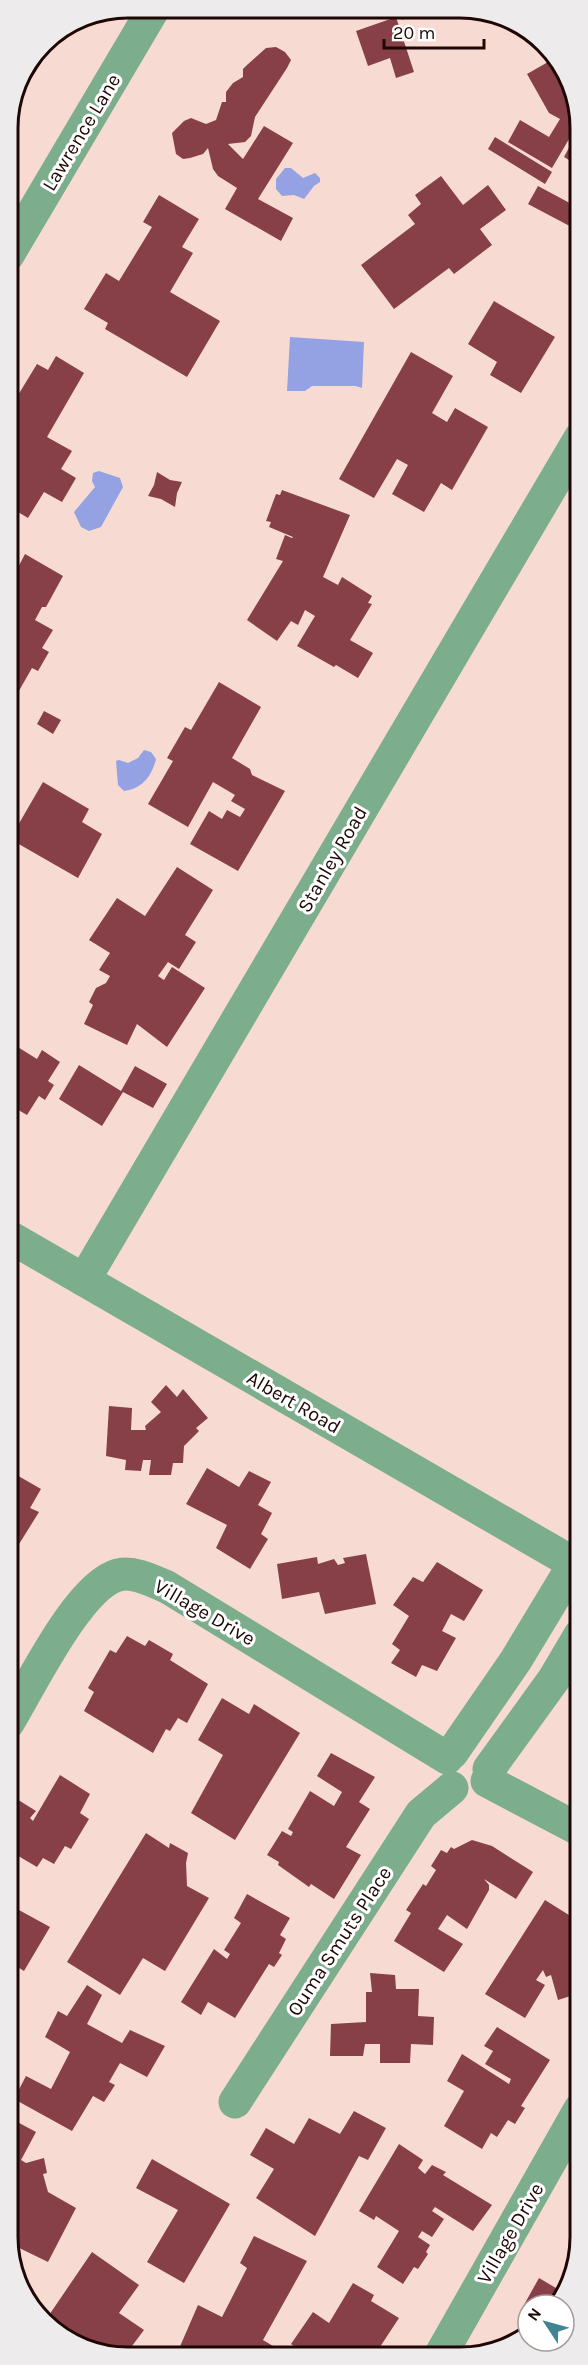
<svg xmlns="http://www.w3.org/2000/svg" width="588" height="2365" font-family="Karla,sans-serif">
<rect width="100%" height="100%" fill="#f7dbd3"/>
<!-- water -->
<g fill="#94a2e3">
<path d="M285,168h6l12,10 12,-5 5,5v4l-6,4 -10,13 -10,-4 -12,1 -6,-7v-10z"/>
<path d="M290,337l74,5 -2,46 -6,-2h-44l-7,5h-18z"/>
<path d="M99,471l21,7 3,9 -22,40 -12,4 -8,-4 -7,-15 21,-25 -3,-6 1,-8z"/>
<path d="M144,750l7,2 5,7c-4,17 -14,30 -32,32l-6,-6 -2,-24 3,-1 9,3 10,-5z"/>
</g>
<!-- building -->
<g fill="#874047">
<path d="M385,9h25l-7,11z"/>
<path d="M396,17l18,55 -18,6 -6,-20 -22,8 -12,-35z"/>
<path d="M55,35l3,2 -31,48 -9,-5 25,-37z"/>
<path d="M276,47l9,5 6,8 -4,8 -32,49 -4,19 -6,6 -17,2 15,15 21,-33 29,17 -35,56 35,19 -12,23 -56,-32 12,-21 -19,-12 -5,-7 -5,-21 -5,6 -13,4 -7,1 -7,-5 -4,-21 12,-12 7,-3 15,6 10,-4 6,-18h4v-10l7,-9 10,-6v-8l4,-4 19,-17z"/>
<path d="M555,58l24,54v10l-27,46 -44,-26 12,-22 29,17 11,-18 -11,-6 -22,-39z"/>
<path d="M579,129v37l-15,-9z"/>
<path d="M495,137l57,35 -7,12 -57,-35z"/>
<path d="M441,176l22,29 25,-20 18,25 -26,19 12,16 -38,29 -5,-6 -55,41 -33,-44 54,-41 -7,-9 13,-11 -6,-9z"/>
<path d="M538,186l41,22v23l-51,-27z"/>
<path d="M159,195l40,24 -17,28 11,6 -23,39 50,29 -33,56 -82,-48 3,-6 -24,-14 22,-36 13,8 33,-54 -9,-5z"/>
<path d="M494,301l61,36 -34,56 -31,-18 7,-13 -29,-18z"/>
<path d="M411,352l42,24 -21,37 15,9 8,-14 33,19 -36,63 -11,-7 -17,29 -32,-18 16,-29 -11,-6 -23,39 -35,-19z"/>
<path d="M56,356l28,17 -37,64 25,14 -11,18 15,9 -14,24 -18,-10 -16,26 -20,-12v-111l7,5 22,-36 11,6z"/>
<path d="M157,472l13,8 12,2 -5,11 -2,14 -14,-8 -13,-3 6,-11z"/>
<path d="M282,490l68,25 -27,62 15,8 4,-8 30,19 -4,7 4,1 -22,36 23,13 -15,25 -22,-13 -2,2 -37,-21 18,-30 -10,-6 -7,15 -7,-4 -14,20 -30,-21 36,-59 -7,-2 9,-24 7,3 1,-1 -24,-10 2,-5 -5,-1 10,-27 4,1z"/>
<path d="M25,554l38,22 -17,31h-4l-7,13 18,10 -11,18 7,4 -11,19 -6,-3 -24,42v-133l4,2z"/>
<path d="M219,682l42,25 -29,51 18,11 2,6 33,16 -47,80 -48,-27 19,-33 13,8 5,-9 13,7 5,-8 -14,-8 4,-6 -22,-13 -25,45 -40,-23 25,-43 -6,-3 18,-31 6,3z"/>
<path d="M44,711l17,9 -8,14 -16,-10z"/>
<path d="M43,782l46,27 -7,13 20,12 -24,44 -68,-39z"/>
<path d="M177,867l36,23 -28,45 11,7 -17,27 -11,-7 -10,14 6,4 8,-13 33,21 -38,59 -30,-23 -10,21 -43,-21 9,-19 -4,-3 7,-14 10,-5 4,-7 -11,-6 11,-17 -21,-13 28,-42 28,18z"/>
<path d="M8,1041l29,18 5,-9 18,12 -12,19 6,4 -9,15 -6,-4 -12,19 -19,-11v-18l2,-4 -2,-1z"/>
<path d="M79,1065l42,26 14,-25 32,18 -14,24 -30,-16 -21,34 -43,-27z"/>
<path d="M166,1385l11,12 6,-8 25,29 -12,10 3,3 -15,15 -1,17h-10l-2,12h-22l2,-15h-8l-2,11 -16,-1 1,-10 -20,-4 3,-50 23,2 -1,22h15l-1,-4 16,-14 -10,-10z"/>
<path d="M207,1468l32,19 10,-16 22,11 -13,23 14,8 -11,21 7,5 -18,30 -34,-21 11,-23 -41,-21z"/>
<path d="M8,1470l33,19 -11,19 9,4 -23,37 -8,-5z"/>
<path d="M366,1554l10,50 -51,10 -6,-22 -37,7 -5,-35 40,-7 1,7 16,-5 4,6 7,-2 -2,-5z"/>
<path d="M437,1562l46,28 -19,31 -13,-7 -9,17 14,7 -19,33 -15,-6 -6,12 -25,-14 9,-13 -8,-6 17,-28 -16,-11 20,-28 10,5z"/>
<path d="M127,1636l18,10 4,-6 24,14 -3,6 38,24 -21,39 -9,-5 -8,13 -4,-2 -13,24 -69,-42 10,-19 -6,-4 22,-38 6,3z"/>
<path d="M222,1698l27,16 5,-10 46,29 -65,107 -44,-27 32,-58 -25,-15z"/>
<path d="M331,1753l44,24 -16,25 11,7 -24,38 15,8 -27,44 -23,-15 -2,3 -31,-22 1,-3 -12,-7 15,-24 9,5 2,-4 -5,-3 22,-38 24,15 8,-14 -25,-16z"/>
<path d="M60,1775l30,19 -10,19 9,6 -18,30 -6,-3 -11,18 -11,-6 -6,9 -29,-17v-48l4,-6 24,15 -6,7 3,3z"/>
<path d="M146,1833l23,15 1,-5 18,10 -2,10 1,23 22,12 -44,73 -22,-13 -23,37 -53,-33z"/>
<path d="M472,1840l20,6 41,26 -17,27 -32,-20 5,6v5l-22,39 -20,-14 -9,14 25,15 -19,28 -50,-31 17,-28 -5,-3 17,-26 3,2 10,-16 -5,-4 10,-16 6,3 4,-6 3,2z"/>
<path d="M247,1894l43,24 -10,17 6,4 -7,14 3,2 -8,12 -5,-3 -34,54 -27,-16 -7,13 -20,-13 33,-53 13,10 3,-5 -6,-4 17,-27 -7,-5z"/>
<path d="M545,1900l35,22v45l-4,1 4,25 -22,7 -7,-25 -5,2 -3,-7 -7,10 9,5 -20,33 -40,-24z"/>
<path d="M8,1904l42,23 -26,44 -16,-10z"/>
<path d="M370,1973l25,2 1,14h23l-1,27 16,1 -1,28 -22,-1 -1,19h-30v-19h-15l-2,12h-33l1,-32 35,-2v-30h6z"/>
<path d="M87,1985l15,10 -15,29 35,19 8,-13 35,16 -18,31 -27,-14 -11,19 6,3 -11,17 -11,-6 -21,35 -58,-32 12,-23 25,13 19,-37 -25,-15 13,-26 9,5z"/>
<path d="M497,2027l53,33 -29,46 4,2 -10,16 -7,-4 -11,17 -6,-4 -9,16 -38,-23 20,-35 -17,-10 15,-27 47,30 2,-5 -26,-15 8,-13 -9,-5z"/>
<path d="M354,2111l32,17 -18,32 -9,-4 -44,80 -59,-38 18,-29 -24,-14 16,-27 28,16 15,-26 31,16z"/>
<path d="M10,2118l26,14 -15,28 5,3 18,-5 3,15 -4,1 5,18 28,16 -28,54 -39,-19v-121z"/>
<path d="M399,2144l24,16 -5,8 7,6 7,-9 14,7 -3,3 49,30 -19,26 -38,-24 -3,4 12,8 -12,18 -10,-6 -4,6 12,8 -4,7 2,2 -10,15 -4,-2 -11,17 -26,-17 22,-36 -23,-15 -2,4 -15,-9z"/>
<path d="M152,2159l78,45 -46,79 -37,-21 31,-52 -42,-22z"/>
<path d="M254,2236l53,25 -44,79 10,6 -5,10 -81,-1 -9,-4 20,-46 24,12 25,-49 -7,-5z"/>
<path d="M92,2252l47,33 -20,28 25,17 -12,16 13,9h-41l-26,-15 1,-3 -9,-7 -2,4 -23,-13z"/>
<path d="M539,2278l22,13 -6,14h-27v11l-8,-4z"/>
<path d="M353,2283l21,12 -3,6 28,17 -21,32 -6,-2 -5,8h-61l-15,-12 22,-32 16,11z"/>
</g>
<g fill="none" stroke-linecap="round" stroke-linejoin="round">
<!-- minor -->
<g stroke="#7cad8c" stroke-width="33">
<path d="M8,255l146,-247"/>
<path d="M84,1280l496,-842"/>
<path d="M8,1723c22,-36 70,-137 110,-148 16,-4 35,6 49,12l280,171"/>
<path d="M452,1753l64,-93 58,-96"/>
<path d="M489,1769l65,-90 26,-44"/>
<path d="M487,1781l93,49"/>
<path d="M235,2102l186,-288 31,-26"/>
<path d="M440,2356l140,-247"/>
</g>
<!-- tertiary -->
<path stroke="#7cad8c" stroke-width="33" d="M8,1236l572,331"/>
</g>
<g text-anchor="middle" stroke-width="6" stroke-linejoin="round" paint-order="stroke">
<!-- street labels -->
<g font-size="20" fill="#1e0704" stroke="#fff">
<text transform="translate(81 132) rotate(-59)" y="7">Lawrence Lane</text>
<text transform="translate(332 859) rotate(-60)" y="7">Stanley Road</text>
<text transform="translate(294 1402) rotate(30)" y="7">Albert Road</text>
<text transform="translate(205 1612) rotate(30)" y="7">Village Drive</text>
<text transform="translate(339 1941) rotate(-57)" y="7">Ouma Smuts Place</text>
<text transform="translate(510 2233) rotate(-60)" y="7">Village Drive</text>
</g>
</g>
<!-- crop -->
<path d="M0 0H588V2365H0ZM128 18H460A110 110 0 0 1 570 128V2237A110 110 0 0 1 460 2347H128A110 110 0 0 1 18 2237V128A110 110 0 0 1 128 18Z" fill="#edebeb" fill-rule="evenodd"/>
<path fill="none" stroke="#1e0704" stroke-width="3" d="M128 18H460A110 110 0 0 1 570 128V2237A110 110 0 0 1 460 2347H128A110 110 0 0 1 18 2237V128A110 110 0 0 1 128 18Z"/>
<!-- north arrow -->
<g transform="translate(546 2323) rotate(306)"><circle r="28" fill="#ffffff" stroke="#a59c9b" stroke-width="1.5"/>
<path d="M0-4.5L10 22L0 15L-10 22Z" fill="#418494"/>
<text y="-9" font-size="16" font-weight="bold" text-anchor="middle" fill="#1e0704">N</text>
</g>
<!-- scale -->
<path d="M384 39v9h100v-9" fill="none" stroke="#1e0704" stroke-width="3"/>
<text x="393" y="39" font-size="18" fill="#1e0704" stroke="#ffffff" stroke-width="4.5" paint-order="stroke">20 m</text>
</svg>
